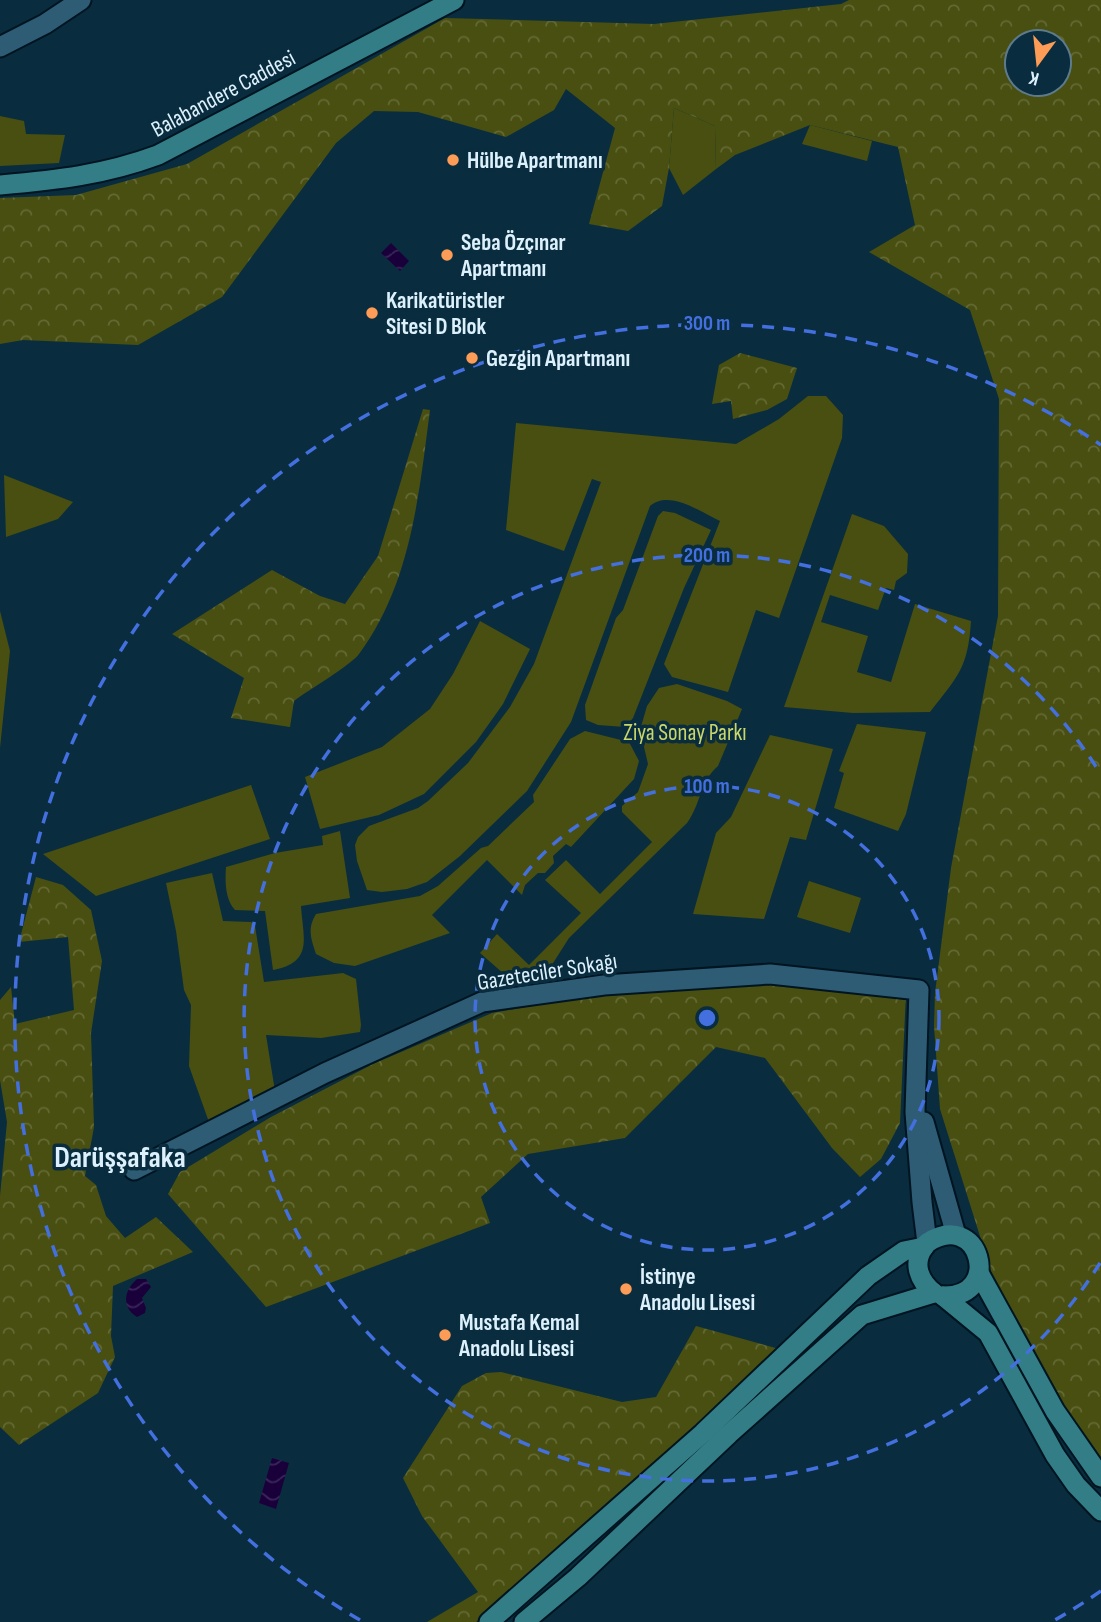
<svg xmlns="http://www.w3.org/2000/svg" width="1101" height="1622" font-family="'Sofia Sans Condensed',sans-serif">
<defs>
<pattern id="forest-crowns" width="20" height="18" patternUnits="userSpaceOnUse" patternTransform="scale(1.75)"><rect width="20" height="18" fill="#494f10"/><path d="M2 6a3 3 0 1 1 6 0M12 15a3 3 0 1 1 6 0" fill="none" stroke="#636934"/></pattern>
<pattern id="water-waves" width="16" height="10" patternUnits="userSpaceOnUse" patternTransform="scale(1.75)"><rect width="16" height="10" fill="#19003b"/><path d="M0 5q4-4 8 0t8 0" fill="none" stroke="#3a2658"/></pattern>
</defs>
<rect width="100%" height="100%" fill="#092d3f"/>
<!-- green -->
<g fill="#494f10">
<path d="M674,108l41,18 1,43 -33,26 -14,-27z"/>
<path d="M0,116l24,5 2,13 39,1 -6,28 -59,3z"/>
<path d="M810,125l62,16 -5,20 -65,-17z"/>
<path d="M808,396h18l17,19 -1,23 -63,180 -23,-8 -28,82 -56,-15 -8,-13 56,-143c-19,-9 -51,-32 -70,-15l-79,216 -44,69 -67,65 -33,26 -20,7 -25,3 -15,-2 -10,-29 -2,-16 3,-8 11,-11 49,-18 10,-7 40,-38 42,-56 24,-43 67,-182 -9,-3 -28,72 -58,-21 10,-107 220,21 43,-25z"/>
<path d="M4,475l69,27 -15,17 -52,18z"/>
<path d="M663,511l12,2 36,17 -27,58 -51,130 -8,9 -27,-2 -12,-5 -1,-15 31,-87 7,-8 35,-94z"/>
<path d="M852,514l32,12 24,28 -1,19 -11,8 -2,9 -8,-2 -8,22 -48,-15 -9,27 47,14 -11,36 34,10 24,-78 56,17c-3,47 -13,55 -41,91l-77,1 -69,-6z"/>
<path d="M0,611l10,40 -10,97z"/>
<path d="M480,621l50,28 -27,55 -27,38 -52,52 -45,21 -59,14 -15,-52 77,-30 48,-38 23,-35z"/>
<path d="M677,684l50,17 15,8 -24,57c-18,15 -17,38 -31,57l-118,115 -21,33 -35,11 -33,-29 17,-19 32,31 52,-52 -36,-33 21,-20 34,34 52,-52 -30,-30v-6l16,-14 10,-28 -8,-34 7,-24 12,-18z"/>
<path d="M857,724l69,8 -20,82 -8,17 -64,-23 10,-35 -5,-2z"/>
<path d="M585,731l44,11 10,19 -5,18 -63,68 -5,-3 -13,12 1,7 -9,10h-7l-13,12 -3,10 -35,-35 -55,55 18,18 -95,33 -21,-3 -18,-9c-5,-16 -9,-25 0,-40l104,-18 18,-10 43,-38 7,-2 46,-44 -1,-7 37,-56z"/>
<path d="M770,735l63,14 -27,91 -16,-3 -26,82 -71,-5 23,-81 15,-16z"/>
<path d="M251,785l19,54 -174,57 -53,-42z"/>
<path d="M340,831l10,67 -49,8c2,32 13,56 -28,64l-8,-59 -30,-1c-10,-11 -10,-29 -9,-43l49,-14 48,-8 -1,-9z"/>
<path d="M212,873l11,48 28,1 4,4 9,56 79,-9 13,6 5,46 -1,7 -39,6 -55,-3 9,56 -65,34 -21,-59 2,-61 -7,-15 -8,-59 -10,-48z"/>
<path d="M809,881l52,17 -11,35 -53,-16z"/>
</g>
<!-- forest -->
<g fill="url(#forest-crowns)" fill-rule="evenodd">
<path d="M849,0h252v1476l-105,-189 -56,-178 -6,-83 1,-33 16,-125 47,-252 1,-217 -29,-89 -101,-58 46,-27 -17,-78 -88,-22 -75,30 -19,14 -1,-43 -41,-18 -5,60 -7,38 -34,25 -39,-7 26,-96 -49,-39 -12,21 -48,27 -88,-25 -44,-1 -38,32 -114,154 -84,48 -115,-5 -23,4v-146l76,-3 111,-31 258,-146 209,6 187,-20zM1017,42h42v42h-42z"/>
<path d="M740,353l57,15 -10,31 -20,11 -34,9 -2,-18 -19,3 7,-39z"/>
<path d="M423,409l7,1c-11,84 -19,174 -71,244 -9,12 -51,36 -65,47l-4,26 -59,-9 13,-40 -72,-44 100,-64 48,26 25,8 33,-48z"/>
<path d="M36,877l27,8 28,25 11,51 -11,72 3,94 -9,49 11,9 10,31 19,22 31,-21 37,35 -80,34 -2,50 4,21 -17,36 -79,52 -19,-18v-231l7,-74 -7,-42v-80l11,-13 4,37 59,-14 -6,-73 -49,5z"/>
<path d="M757,981l149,12 -6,130 -19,36 -21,18 -28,-29 -67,-90 -49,-11 -91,91 -97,16 -47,43 9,26 -224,84 -98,-113 12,-22 91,-55 102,-53 119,-51 115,-20z"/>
<path d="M696,1326l83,23 -111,114 -192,159h-49l51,-30 -56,-76 -19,-38 59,-92 24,-13 15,-1 121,30 34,-5z"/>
</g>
<!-- water -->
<g fill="url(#water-waves)">
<path d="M391,243l18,18 -9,10 -19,-18z"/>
<path d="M137,1279h9l5,8 -9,11 4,10 -1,5 -8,4c-16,-10 -13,-27 0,-38z"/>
<path d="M272,1458l17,5 -13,46 -17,-6z"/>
</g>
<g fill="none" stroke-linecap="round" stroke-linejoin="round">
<!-- tertiary casing -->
<g stroke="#001521" stroke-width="23">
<g id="tertiary">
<path d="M0,47l45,-23 36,-24"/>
<path d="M924,1122l32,113"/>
<path d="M134,1170l191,-97 157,-71 122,-17 166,-11 149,16 -4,122 7,90 5,41 -3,4"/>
</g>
</g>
<!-- secondary casing -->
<g stroke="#001521" stroke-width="23">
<g id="secondary">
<path d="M0,185c57,-5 104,-10 158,-30l296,-155"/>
<path d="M927,1243c53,-35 77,55 16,53"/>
<path d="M924,1247c-12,16 -5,34 10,46"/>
<path d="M979,1273l76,138 46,66"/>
<path d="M943,1296l45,37 67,122 21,30 25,26"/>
<path d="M489,1622l214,-189 165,-157 36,-25 20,-4"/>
<path d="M524,1622l54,-45 151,-143 133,-119 72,-22"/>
</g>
</g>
<!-- tertiary -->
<use href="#tertiary" stroke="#2f5c75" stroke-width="19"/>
<!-- secondary -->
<use href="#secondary" stroke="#337e86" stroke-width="19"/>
</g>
<!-- distance rings -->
<g fill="none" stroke="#436fdf" stroke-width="3.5" stroke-dasharray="12 9">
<circle cx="707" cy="1018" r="232"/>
<path d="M1100 1263A463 463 0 1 1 1100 773"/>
<path d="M1101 1591A695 695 0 0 1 1055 1620M360 1620A695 695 0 1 1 1101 445"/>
</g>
<!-- markers -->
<g fill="#fd9c56" stroke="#092d3f" stroke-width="2.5">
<circle cx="453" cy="160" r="7"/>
<circle cx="447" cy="255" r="7"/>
<circle cx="372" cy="313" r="7"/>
<circle cx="472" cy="358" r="7"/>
<circle cx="626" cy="1289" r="7"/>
<circle cx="445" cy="1335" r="7"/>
</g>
<g text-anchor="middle" stroke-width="7" stroke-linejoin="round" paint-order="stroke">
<!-- street labels -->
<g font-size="23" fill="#ddf1fd" stroke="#092d3f">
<text transform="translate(223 93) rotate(-28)" y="8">Balabandere Caddesi</text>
<text transform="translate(547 971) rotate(-9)" y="8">Gazeteciler Sokağı</text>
</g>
<!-- poi labels -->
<g font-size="23" font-weight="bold" fill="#ddf1fd" stroke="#092d3f" text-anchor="start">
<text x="467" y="168">Hülbe Apartmanı</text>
<text x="461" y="250">Seba Özçınar<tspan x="461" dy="26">Apartmanı</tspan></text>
<text x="386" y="308">Karikatüristler<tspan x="386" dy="26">Sitesi D Blok</tspan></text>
<text x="486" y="366">Gezgin Apartmanı</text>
<text x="640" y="1284">İstinye<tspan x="640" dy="26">Anadolu Lisesi</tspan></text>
<text x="459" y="1330">Mustafa Kemal<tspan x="459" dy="26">Anadolu Lisesi</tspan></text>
</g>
<!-- park labels -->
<g font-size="23" fill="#cbd76a" stroke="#092d3f">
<text x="685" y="740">Ziya Sonay Parkı</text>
</g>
<!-- district labels -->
<g font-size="30" font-weight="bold" fill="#ddf1fd" stroke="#092d3f">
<text x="120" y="1167">Darüşşafaka</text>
</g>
</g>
<circle cx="707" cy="1018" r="10" fill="#436fdf" stroke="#092d3f" stroke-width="3.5"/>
<g font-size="21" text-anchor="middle" font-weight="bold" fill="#436fdf" stroke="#092d3f" stroke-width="7" stroke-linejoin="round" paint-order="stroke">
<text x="707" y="330">300 m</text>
<text x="707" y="562">200 m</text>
<text x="707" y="793">100 m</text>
</g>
<!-- north arrow -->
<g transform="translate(1038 63) rotate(195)"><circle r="33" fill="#092d3f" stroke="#5e7b8b" stroke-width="2"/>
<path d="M0-5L12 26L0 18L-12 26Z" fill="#fd9c56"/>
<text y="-10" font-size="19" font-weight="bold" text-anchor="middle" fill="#ddf1fd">K</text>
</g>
</svg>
